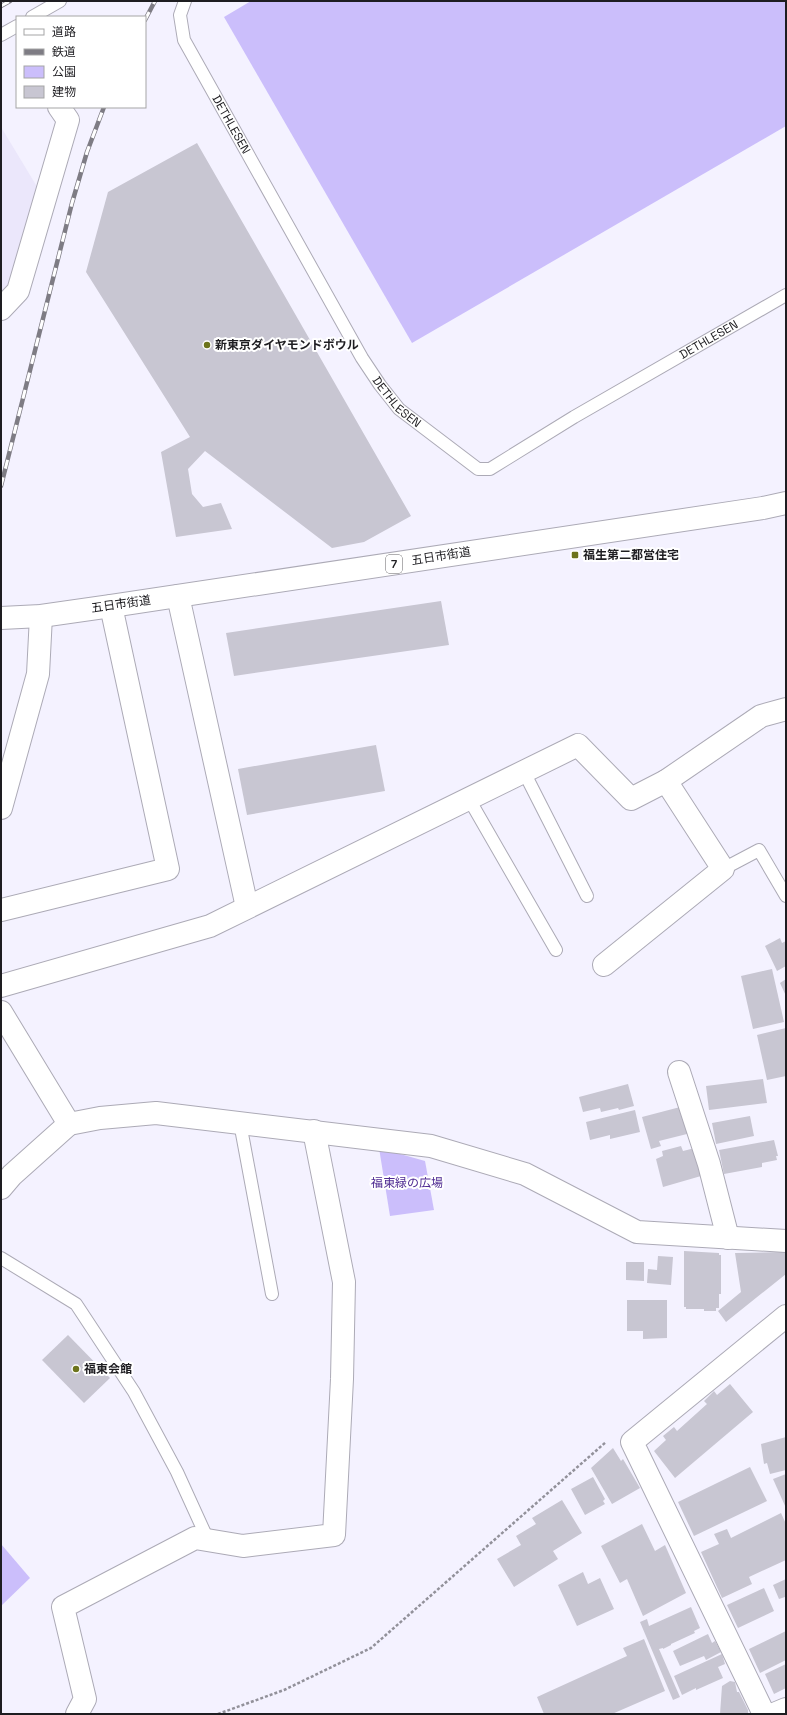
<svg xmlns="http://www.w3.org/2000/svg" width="787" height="1715" font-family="'Space Grotesk','Noto Sans JP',sans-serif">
<rect width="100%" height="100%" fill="#f4f2ff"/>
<!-- built -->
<path fill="#ebe7fb" d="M1,127l41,68 -23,83 -18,18z"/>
<!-- green -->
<g fill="#cbbefb">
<path d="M251,1h535v125l-374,217 -188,-326z"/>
<path d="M379,1148l46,13 9,49 -44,6z"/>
<path d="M1,1544l29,34 -29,28z"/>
</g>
<!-- building -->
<g fill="#c8c6d2">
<path d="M197,143l214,373 -47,26 -32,6 -127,-97 -17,18 4,25 11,13 18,-4 11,26 -56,8 -15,-85 29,-15 -104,-165 22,-80z"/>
<path d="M441,601l8,44 -215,31 -8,-43z"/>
<path d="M376,745l9,46 -138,24 -9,-46z"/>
<path d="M780,938l2,5 4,-2v25l-9,5 -12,-25z"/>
<path d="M772,969l12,53 -31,7 -12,-53z"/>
<path d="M786,979v17l-6,-13z"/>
<path d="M786,1028v48l-19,4 -10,-45z"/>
<path d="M763,1079l4,24 -58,7 -3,-24z"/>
<path d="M628,1084l6,22 -15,4 -1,-2 -17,4 -1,-4 -17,4 -4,-15z"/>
<path d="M684,1106l7,27 -32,8 2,5 -10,3 -9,-32z"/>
<path d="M635,1110l5,22 -30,7v-4l-20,5 -4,-18z"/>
<path d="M750,1116l4,20 -38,8 -4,-21z"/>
<path d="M774,1140l4,16h-2l1,4 -15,3v4l-38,7 -5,-24z"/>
<path d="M681,1146l2,5 12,-3 6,28 -38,11 -7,-28 7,-3 -1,-5z"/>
<path d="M684,1251l35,2v2h2v39h-2v14h-3v3h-12v-2h-18v-2h-2z"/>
<path d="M786,1252v22l-60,48 -8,-11 23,-19 -6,-39z"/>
<path d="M658,1256l15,1 -2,28 -24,-2 1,-14 9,1z"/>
<path d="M626,1262h18v19l-18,-1z"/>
<path d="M627,1300h40v38l-24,1v-8h-16z"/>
<path d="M68,1335l42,43 -26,25 -42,-43z"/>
<path d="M730,1384l23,28 -78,66 -21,-27 12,-11 -3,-4 11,-9 3,4 30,-27 -3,-3 10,-10 3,4z"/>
<path d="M786,1437v33l-16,4 -3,-11 -3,1 -3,-20z"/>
<path d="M613,1448l8,13 2,-2 17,29 -28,16 -21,-36z"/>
<path d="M750,1467l17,34 -73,35 -16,-34z"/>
<path d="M786,1474v34l-13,-29z"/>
<path d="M593,1477l12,22 -2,2 2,3 -20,11 -14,-26z"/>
<path d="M562,1500l20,33 -29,18 5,8 -44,28 -17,-28 24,-14 -5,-9 20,-12 -4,-6z"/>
<path d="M781,1513l5,11v36l-37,17 3,7 -30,14 -21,-46 18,-8 -5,-10 13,-5 4,9z"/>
<path d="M642,1524l13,27 10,-6 21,48 -43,23 -16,-37 -7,4 -19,-37z"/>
<path d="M583,1572l5,12 12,-6 14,31 -37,17 -19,-41z"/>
<path d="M786,1579v22l-1,-4 -6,2 -6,-14z"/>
<path d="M764,1588l10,23 -36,17 -11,-23z"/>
<path d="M691,1607l9,21 -6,3 1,2 -24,11v1l-8,4v-1l-4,1 21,48 -7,3 -33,-78 7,-3 2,7z"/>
<path d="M786,1631v29l-26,13 -11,-24z"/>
<path d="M708,1634l4,9 3,-2 6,11 -15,8 -2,-4 -24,10 -7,-15z"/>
<path d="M644,1639l21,52 -53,23h-68l-7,-17 90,-41 -4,-8z"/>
<path d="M722,1654l3,10 -7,3 5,11 -27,12v-2l-14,7 -8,-19z"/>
<path d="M786,1664v24l-12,6 -9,-20z"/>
<path d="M730,1681l5,1 2,10h2l9,18v4h-28l2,-28z"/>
</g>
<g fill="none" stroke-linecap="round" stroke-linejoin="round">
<!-- lane casing -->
<g stroke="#acaab6" stroke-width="14">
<g id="lane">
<path id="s1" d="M185,1l-5,14 4,25 178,318 18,27 19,24 79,60h12l84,-52 212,-122"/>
<path d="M32,17l28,-16"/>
<path d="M1,35l16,-9"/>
<path d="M524,772l63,124"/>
<path d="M469,799l87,151"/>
<path d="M723,869l36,-19 27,46"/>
<path d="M240,1123l32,171"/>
<path d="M1,1258l75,46 58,88 43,80 31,68"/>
</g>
</g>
<!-- street casing -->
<g stroke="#acaab6" stroke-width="24">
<g id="street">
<path d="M1,309l17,-18 50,-171 -9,-13"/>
<path d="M178,596l69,311"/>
<path d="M666,781l95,-65 25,-7"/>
<path d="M1,808l37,-134 3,-58"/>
<path d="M1,910l167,-41 -57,-263"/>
<path d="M1,986l209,-60 368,-181 53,54 35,-18 57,88 -119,96"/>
<path d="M1,1012l68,112"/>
<path d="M679,1072l30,92 19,74"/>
<path d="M69,1124l31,-6 56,-5 275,33 94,28 112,58 149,9"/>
<path d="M1,1188l11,-13 57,-51"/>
<path d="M77,1714l8,-15 -22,-92 132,-69 48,8 91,-11 8,-156 2,-97 -30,-151"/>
<path d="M764,1714l-132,-272 154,-126"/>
<path d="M774,1714l12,-5"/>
</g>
</g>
<!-- primary casing -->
<g stroke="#acaab6" stroke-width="24">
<path id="primary" d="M1,618l40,-2 70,-10 652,-98 23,-5"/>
</g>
<!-- path -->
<path stroke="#92919a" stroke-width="2.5" stroke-dasharray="3 2" stroke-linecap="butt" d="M218,1714l66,-24 87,-42 235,-206"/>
<!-- lane -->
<use href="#lane" stroke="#fff" stroke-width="12"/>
<!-- street -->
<use href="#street" stroke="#fff" stroke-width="22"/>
<!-- primary -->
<use href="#primary" stroke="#fff" stroke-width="22"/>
<!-- rail casing -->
<g stroke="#7e7c84" stroke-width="4.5">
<g id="rail">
<path d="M1,6l9,-5"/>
<path d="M145,20l10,-19"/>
<path d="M1,486l71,-283 15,-51 17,-45"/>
</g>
</g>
<!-- rail -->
<use href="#rail" stroke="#fff" stroke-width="3" stroke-dasharray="9" stroke-linecap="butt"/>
</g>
<!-- markers -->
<g fill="#6d741c" stroke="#fff" stroke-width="1.5">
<circle cx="207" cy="345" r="4"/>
<rect x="571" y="551" width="8" height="8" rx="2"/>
<circle cx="76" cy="1369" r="4"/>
</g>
<g text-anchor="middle" stroke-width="4" stroke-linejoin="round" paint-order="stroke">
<!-- shield labels -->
<rect fill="#fff" stroke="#626164" stroke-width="1" x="386" y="555" width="16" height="18" rx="3"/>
<g font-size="11" font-weight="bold" fill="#1e1d21">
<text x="394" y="568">7</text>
</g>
<!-- street labels -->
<g font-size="12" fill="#1e1d21" stroke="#fff">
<text dy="4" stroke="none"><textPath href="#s1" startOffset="137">DETHLESEN</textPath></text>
<text dy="4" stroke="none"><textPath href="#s1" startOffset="833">DETHLESEN</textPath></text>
<text dy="4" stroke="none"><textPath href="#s1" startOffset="461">DETHLESEN</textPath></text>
<text transform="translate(441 556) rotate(-9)" y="4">五日市街道</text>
<text transform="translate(121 604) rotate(-8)" y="4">五日市街道</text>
</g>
<!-- poi labels -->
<g font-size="12" font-weight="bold" fill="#1e1d21" stroke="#fff" text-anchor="start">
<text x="215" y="349">新東京ダイヤモンドボウル</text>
<text x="583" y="559">福生第二都営住宅</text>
<text x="84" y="1373">福東会館</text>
</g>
<!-- park labels -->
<g font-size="12" fill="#4f2b92" stroke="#fff">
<text x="407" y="1187">福東緑の広場</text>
</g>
</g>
<!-- border -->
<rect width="787" height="1715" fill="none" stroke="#1e1d21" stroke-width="4"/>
<!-- legend -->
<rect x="16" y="16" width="130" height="92" fill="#ffffff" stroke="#a5a5a6"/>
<rect x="24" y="29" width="20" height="6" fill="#ffffff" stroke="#a5a5a6"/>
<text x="52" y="36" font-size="12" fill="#1e1d21">道路</text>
<rect x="24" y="49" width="20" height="6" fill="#7e7c84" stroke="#a5a5a6"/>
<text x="52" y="56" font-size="12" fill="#1e1d21">鉄道</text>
<rect x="24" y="66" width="20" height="12" fill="#cbbefb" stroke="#a5a5a6"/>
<text x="52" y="76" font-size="12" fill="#1e1d21">公園</text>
<rect x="24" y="86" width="20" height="12" fill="#c8c6d2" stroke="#a5a5a6"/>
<text x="52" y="96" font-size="12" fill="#1e1d21">建物</text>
</svg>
